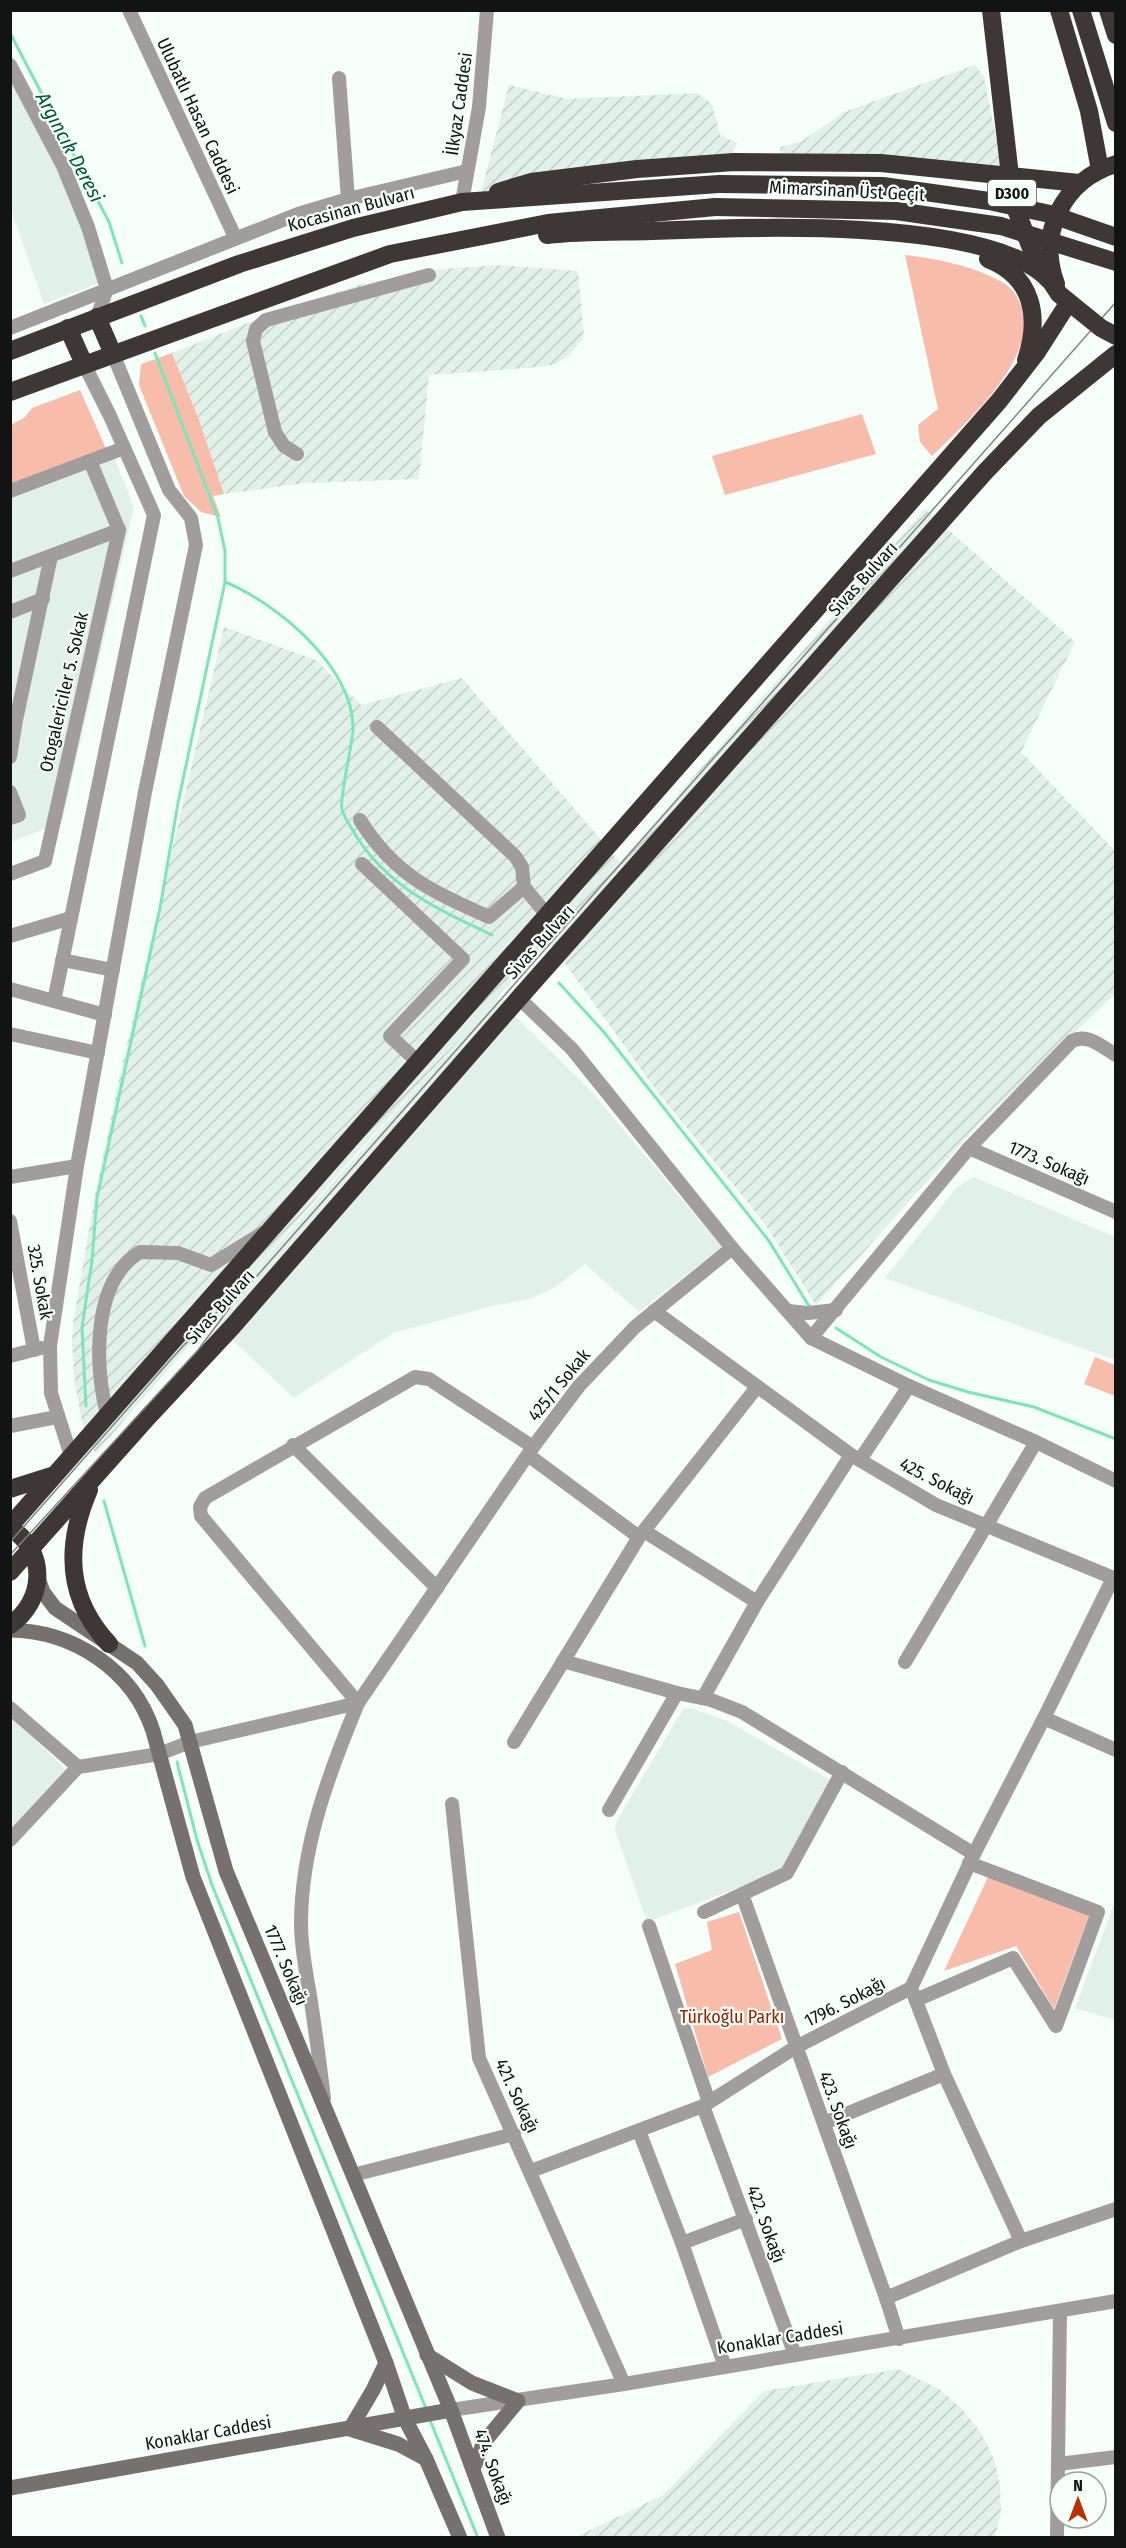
<svg xmlns="http://www.w3.org/2000/svg" width="1126" height="2548" font-family="'Fira Sans Condensed',sans-serif">
<defs>
<pattern id="industrial-furrows" width="10" height="10" patternUnits="userSpaceOnUse" patternTransform="scale(1.5)"><rect width="10" height="10" fill="#e1f1e9"/><path d="M-1 1l2-2M0 10L10 0M9 11l2-2" fill="none" stroke="#c0cec7"/></pattern>
</defs>
<rect width="100%" height="100%" fill="#f5fef9"/>
<!-- built -->
<g fill="#e1f1e9">
<path d="M10,61l19,37 76,183 -61,23 -33,-94z"/>
<path d="M114,457l20,50 -72,315 -51,20v-346z"/>
<path d="M497,998l94,93 131,156 -83,65 -54,-48 -31,24 -24,11 -38,7 -99,27 -99,65 -83,-78z"/>
<path d="M974,1177l141,60v123l-230,-82 72,-91z"/>
<path d="M691,1708l36,13 105,60 -52,91 -133,50 -32,-91 1,-9 67,-113z"/>
<path d="M10,1715l61,60 -61,66z"/>
<path d="M1115,1901l1,119h-1l-40,-12z"/>
</g>
<!-- industrial -->
<g fill="url(#industrial-furrows)">
<path d="M975,65l9,12 18,91 -224,-9 3,-12 21,-6 42,-29z"/>
<path d="M509,85l59,14 129,-6 15,11 8,31 18,8 -11,18 -216,24 -30,7z"/>
<path d="M498,265l80,6 6,66 -15,19 -14,8 -15,3 -111,8 -10,104 -114,4 -81,11 -26,-77 -26,-64 101,-40 86,-28 84,-16z"/>
<path d="M925,509l150,133 -54,110 94,99v143l-138,132 -161,179 -51,-81 -109,-134 -107,-149 -221,244 -233,269 -13,-33 -7,-35 -3,-42 1,-21 22,-128 26,-125 103,-443 92,33 45,45 101,-27 158,184z"/>
<path d="M898,2369l41,20 23,20 19,24 13,26 6,26 1,27 -6,25h-419l87,-42 101,-104z"/>
</g>
<!-- green -->
<g fill="#f8bcab">
<path d="M905,255c33,4 71,11 100,29 8,5 13,14 16,22 20,50 -56,118 -89,150l-12,-14 -2,-17 20,-16z"/>
<path d="M172,353l26,64 26,77 -11,2 8,21 -20,-5 -17,-16 -45,-111 2,-21z"/>
<path d="M80,390l27,61 -96,38v-64l14,-8 7,-9z"/>
<path d="M862,414l14,40 -151,41 -13,-39z"/>
<path d="M1095,1357l20,8v31l-31,-12z"/>
<path d="M989,1875l102,35 -37,99 -38,-63 -72,25z"/>
<path d="M739,1912l43,127 -74,38 -33,-113 37,-14 -5,-28z"/>
</g>
<g fill="none" stroke-linecap="round" stroke-linejoin="round">
<!-- stream -->
<g stroke="#7fe5b7" stroke-width="3">
<path d="M10,33l99,189 13,41"/>
<path d="M141,316l4,10"/>
<path d="M225,582c52,21 130,86 128,148 -1,17 -14,68 -11,80 3,9 9,17 13,24 32,53 84,76 137,101"/>
<path d="M559,983l44,48 166,210 40,65"/>
<path d="M836,1328l45,29 48,23 39,12 66,15 82,32"/>
<path d="M86,1406l-4,-79 10,-66 5,-63 63,-290 18,-105 47,-221v-31l-7,-33 -63,-165"/>
<path d="M104,1501l41,145"/>
<path d="M177,1762l20,78 15,45 215,526"/>
<path d="M430,2420l48,118"/>
</g>
<!-- street -->
<g stroke="#a19d9c" stroke-width="14">
<path d="M129,10l106,227"/>
<path d="M10,65l53,101 25,61 19,62 -10,28"/>
<path d="M339,78l9,121"/>
<path d="M462,202l17,-95 8,-97"/>
<path d="M10,328l288,-114 50,-15 119,-28"/>
<path d="M297,454l-13,-8 -9,-14 -22,-91 3,-12 10,-9 163,-45"/>
<path d="M90,461l29,69"/>
<path d="M10,491l114,-43"/>
<path d="M10,571l109,-41"/>
<path d="M10,612l33,-13"/>
<path d="M377,727l138,129 7,11 2,20"/>
<path d="M10,757l6,-37 35,-164"/>
<path d="M10,792l9,23 -9,3"/>
<path d="M360,820c35,56 72,71 129,97l35,-30 23,28"/>
<path d="M362,864l101,95 -73,77 27,25"/>
<path d="M10,874l35,-13 74,-331"/>
<path d="M10,936l61,-18"/>
<path d="M62,960l51,10"/>
<path d="M10,989l95,26"/>
<path d="M54,1001l100,-486 -44,-99 -26,-52"/>
<path d="M10,1034l88,19"/>
<path d="M969,1148l147,64"/>
<path d="M10,1177l67,-11"/>
<path d="M10,1221l24,129"/>
<path d="M732,1248l79,90 98,48 127,56 80,39"/>
<path d="M654,1311l197,144 85,50 180,74"/>
<path d="M788,1311l20,2 28,-3"/>
<path d="M811,1338l158,-190 103,-107c16,-8 30,6 44,14"/>
<path d="M10,1356l31,-8"/>
<path d="M107,1415c-12,-49 -16,-133 33,-163l38,1 33,12 52,-32"/>
<path d="M10,1426l47,-9"/>
<path d="M293,1445l144,143"/>
<path d="M528,1455l111,82"/>
<path d="M71,1456l-20,-63 -1,-47 27,-180 68,-374 51,-247 -5,-27 -22,-28 -56,-136"/>
<path d="M860,1460l49,-74"/>
<path d="M644,1531l113,71"/>
<path d="M563,1661l114,32 34,7 31,12 232,142"/>
<path d="M905,1662l131,-220"/>
<path d="M703,1698l54,-96 94,-147"/>
<path d="M10,1708l68,59"/>
<path d="M1044,1718l72,32"/>
<path d="M514,1742l125,-205 118,-150"/>
<path d="M452,1804l27,254 145,326"/>
<path d="M609,1810l68,-117"/>
<path d="M10,1840l68,-73 81,-13 31,-12 168,-39 175,-256 46,-61 56,-59 97,-79 -160,-199 -53,-51"/>
<path d="M742,1894l144,404 13,41"/>
<path d="M704,1912l83,-39 55,-101"/>
<path d="M649,1926l60,176"/>
<path d="M913,1993l31,81 77,167"/>
<path d="M916,2000l97,-42 43,68 42,-114 -129,-49"/>
<path d="M324,2098c-4,-32 -8,-64 -13,-96 -4,-26 -10,-52 -10,-78 0,-77 28,-151 57,-221l-157,-187 -1,-9 5,-9 210,-121 14,2 104,68"/>
<path d="M703,2106l92,249"/>
<path d="M824,2123l120,-49"/>
<path d="M639,2131l43,112 43,124"/>
<path d="M531,2171l172,-65 93,-59 115,-59 63,-134 70,-136 69,-140"/>
<path d="M353,2175l161,-41"/>
<path d="M682,2243l64,-24"/>
<path d="M886,2298l135,-57 95,-32"/>
<path d="M451,2410l173,-26 492,-83"/>
<path d="M1058,2464l58,-7"/>
<path d="M1057,2538l3,-226"/>
</g>
<!-- secondary -->
<g stroke="#76706e" stroke-width="15">
<path d="M38,1578l5,14 12,16 82,55 20,22 28,40 41,146 225,539 47,128"/>
<path d="M10,1630c64,1 123,40 143,101l40,146 193,486 19,56 21,40 34,79"/>
<path d="M427,2355l45,28 46,18 -34,41 -11,27"/>
<path d="M386,2363l-13,27 -23,39 48,15 28,15"/>
<path d="M10,2488l441,-78"/>
</g>
<!-- highway -->
<g stroke="#3f3735" stroke-width="18">
<path d="M1059,10l30,101 11,59"/>
<path d="M1081,10l35,113"/>
<path d="M1108,10l8,25"/>
<path d="M498,192l33,-10 106,-13 97,-7 147,1 198,20"/>
<path d="M547,235c35,-4 70,-3 105,-4 88,-4 337,-15 397,49"/>
<path d="M988,259c46,18 52,59 38,101"/>
<path d="M1056,284c-19,-51 7,-104 60,-120"/>
<path d="M97,317l16,37"/>
<path d="M68,328l16,36"/>
<path d="M10,351l229,-87 114,-36 109,-26 257,-18"/>
<path d="M10,392l380,-138 158,-31 167,-16"/>
<path d="M10,1489l41,-13"/>
<path d="M89,1490c-24,56 -23,108 20,154"/>
<path d="M10,1526l989,-1125 38,-49 30,-47"/>
<path d="M10,1528c38,23 35,73 0,97"/>
<path d="M10,1572l138,-155 84,-90 287,-329 466,-526 54,-56 77,-62"/>
</g>
<!-- tram -->
<g stroke="#7f8582" stroke-width="1.5">
<path d="M11,1541l172,-195 39,-39"/>
<path d="M10,1555l188,-205 36,-48 882,-1000"/>
</g>
<!-- highway-bridge -->
<g stroke="#3f3735" stroke-width="18">
<path d="M991,10l22,192 21,54 25,38 42,34 15,8"/>
<path d="M719,184l164,2 106,15 61,13 66,23"/>
<path d="M715,207l181,4 105,15 115,36"/>
</g>
</g>
<g text-anchor="middle" stroke-width="4.5" stroke-linejoin="round" paint-order="stroke">
<!-- shield labels -->
<rect fill="#f5fef9" stroke="#555a57" stroke-width="1.5" x="988" y="180" width="48" height="26" rx="4.5"/>
<g font-size="16" font-weight="bold" fill="#111412">
<text x="1012" y="199">D300</text>
</g>
<!-- street labels -->
<g font-size="18" fill="#111412" stroke="#f5fef9">
<text transform="translate(459 104) rotate(-82)" y="6">İlkyaz Caddesi</text>
<text transform="translate(198 116) rotate(65)" y="6">Ulubatlı Hasan Caddesi</text>
<text transform="translate(847 191) rotate(3)" y="6">Mimarsinan Üst Geçit</text>
<text transform="translate(351 209) rotate(-15)" y="6">Kocasinan Bulvarı</text>
<text transform="translate(863 579) rotate(-48)" y="6">Sivas Bulvarı</text>
<text transform="translate(64 692) rotate(-77)" y="6">Otogalericiler 5. Sokak</text>
<text transform="translate(540 942) rotate(-48)" y="6">Sivas Bulvarı</text>
<text transform="translate(1049 1163) rotate(23)" y="6">1773. Sokağı</text>
<text transform="translate(40 1282) rotate(80)" y="6">325. Sokak</text>
<text transform="translate(220 1307) rotate(-48)" y="6">Sivas Bulvarı</text>
<text transform="translate(559 1385) rotate(-51)" y="6">425/1 Sokak</text>
<text transform="translate(937 1481) rotate(27)" y="6">425. Sokağı</text>
<text transform="translate(286 1965) rotate(67)" y="6">1777. Sokağı</text>
<text transform="translate(845 2002) rotate(-27)" y="6">1796. Sokağı</text>
<text transform="translate(517 2096) rotate(65)" y="6">421. Sokağı</text>
<text transform="translate(838 2110) rotate(70)" y="6">423. Sokağı</text>
<text transform="translate(766 2224) rotate(70)" y="6">422. Sokağı</text>
<text transform="translate(780 2338) rotate(-9)" y="6">Konaklar Caddesi</text>
<text transform="translate(208 2433) rotate(-10)" y="6">Konaklar Caddesi</text>
<text transform="translate(493 2467) rotate(70)" y="6">474. Sokağı</text>
</g>
<!-- park labels -->
<g font-size="18" fill="#902502" stroke="#f5fef9">
<text x="732" y="2023">Türkoğlu Parkı</text>
</g>
<!-- water labels -->
<g font-size="20" font-style="italic" fill="#00573b" stroke="#f5fef9">
<text transform="translate(70 147) rotate(62)" y="7">Argıncık Deresi</text>
</g>
</g>
<!-- border -->
<rect width="1126" height="2548" fill="none" stroke="#111412" stroke-width="24"/>
<!-- north arrow -->
<g transform="translate(1078 2500)"><circle r="28" fill="#f5fef9" stroke="#9aa09d" stroke-width="1.5"/>
<path d="M0-4.5L10 22L0 15L-10 22Z" fill="#b82f00"/>
<text y="-9" font-size="16" font-weight="bold" text-anchor="middle" fill="#111412">N</text>
</g>
</svg>
